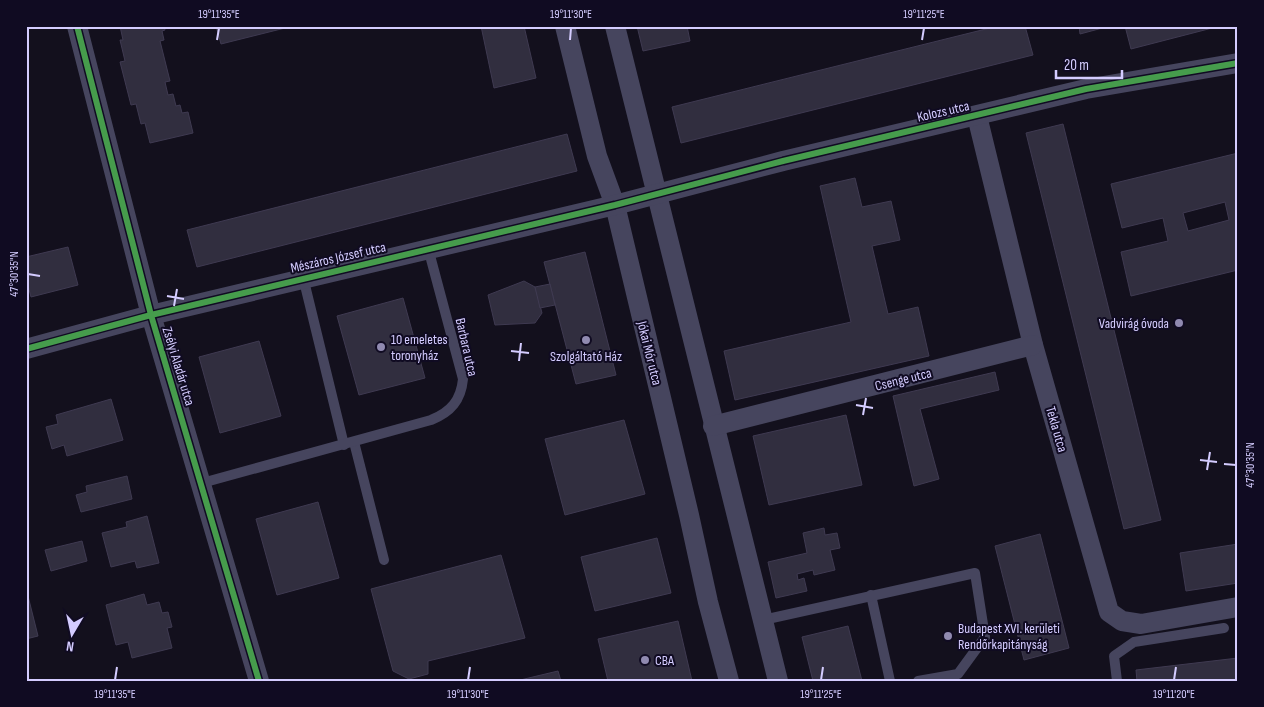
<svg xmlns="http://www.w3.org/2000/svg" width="1264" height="707" font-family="'Sofia Sans Condensed',sans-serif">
<rect width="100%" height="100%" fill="#13101d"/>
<!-- building -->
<g fill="#312e3f" stroke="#3f3a51" fill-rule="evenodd">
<path d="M120,26h44l1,4 -3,1 2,9 -4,1 10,40 -5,1 3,13 5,-1 3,12 4,-1 2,8 6,-1 5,21 -43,10 -5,-20 -4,1 -5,-20 -5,1 -11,-43 5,-1 -5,-21h3z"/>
<path d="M216,26h77l-72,18z"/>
<path d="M481,26h43l12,52 -42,10z"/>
<path d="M637,26h50l3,15 -47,10z"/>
<path d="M998,26h27l8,29 -352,88 -9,-36z"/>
<path d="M1079,26h31l-30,8z"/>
<path d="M1125,26h95l-89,23z"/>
<path d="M1063,124l98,396 -37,9 -98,-396z"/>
<path d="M567,134l10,37 -380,96 -10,-37z"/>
<path d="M1238,153v117l-107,26 -10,-44 47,-11 -5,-23 -41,10 -11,-44zM1225,202l4,18 -41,11 -5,-18z"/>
<path d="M855,178l7,29 29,-6 9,39 -28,6 16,68 30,-7 11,49 -194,44 -11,-49 127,-29 -31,-136z"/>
<path d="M68,247l10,38 -47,12 -5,-19v-21z"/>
<path d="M585,252l31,123 -40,9 -32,-122z"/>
<path d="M524,281l11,6 7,26 -7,10 -40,2 -7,-30z"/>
<path d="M550,284l5,21 -15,3 -5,-21z"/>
<path d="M403,298l22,80 -66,17 -22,-79z"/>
<path d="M259,341l22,75 -61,17 -21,-76z"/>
<path d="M995,372l4,18 -79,19 19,70 -25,7 -21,-90z"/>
<path d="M111,399l12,41 -56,16 -3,-11 -12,4 -6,-22 12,-3 -2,-9z"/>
<path d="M846,415l16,70 -93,20 -16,-69z"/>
<path d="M624,420l21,74 -80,21 -20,-76z"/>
<path d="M127,476l5,23 -51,13 -5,-17 11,-3 -1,-6z"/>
<path d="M318,502l21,76 -62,17 -21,-76z"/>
<path d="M147,516l12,47 -22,5 -2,-7 -24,6 -9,-34 25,-6 -1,-5z"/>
<path d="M824,528l1,7 12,-2 3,15 -10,2 5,20 -21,5 -1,-5 -16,4 1,6 6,-2 3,13 -31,7 -8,-36 39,-9 -4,-20z"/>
<path d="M1040,534l29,114 -45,12 -29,-114z"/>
<path d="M657,538l14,55 -76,18 -14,-54z"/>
<path d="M82,541l5,20 -36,10 -6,-21z"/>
<path d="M1238,544v39l-52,8 -6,-38z"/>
<path d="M501,555l24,83 -97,23v13l-19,5 -16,-8 -22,-82z"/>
<path d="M144,594l3,11 12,-3 3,11 6,-1 4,15 -5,1 5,20 -40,10 -4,-16 -12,3 -10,-40z"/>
<path d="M28,596l10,40 -12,3v-42z"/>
<path d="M678,621l14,60h-84l-10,-42z"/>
<path d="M848,626l14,55h-49l-11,-44z"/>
<path d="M1238,658v23h-101l-1,-11z"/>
<path d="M558,671l3,10h-45z"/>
</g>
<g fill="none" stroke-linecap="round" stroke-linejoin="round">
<!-- service -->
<g stroke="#46455e" stroke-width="10">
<path d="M303,277l41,168"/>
<path d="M354,442l30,118"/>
<path d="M202,483l229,-63c20,-8 30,-20 32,-41l-35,-131"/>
<path d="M871,595l19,86"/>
<path d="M763,620l212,-47 10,64 -27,37 -40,7"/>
<path d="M1117,681l-3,-25 20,-14 90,-14"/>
</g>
<!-- minor -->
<g stroke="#46455e" stroke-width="20">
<path d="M77,26l74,289 108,366"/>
<path d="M565,26l32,130 18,49 74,310 19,87 21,79"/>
<path d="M615,26l163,655"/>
<path d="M977,116l56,229 76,267 13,9 19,3 97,-17"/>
<path d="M26,349l125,-34 464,-110 168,-44 303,-72 152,-26"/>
<path d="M713,426l320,-81"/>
</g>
<!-- cycleway casing -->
<g stroke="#100b22" stroke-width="9">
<g id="cycleway">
<path d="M77,26l74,289 108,366"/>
<path d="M26,349l125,-34 464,-110 168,-44 303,-72 152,-26"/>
</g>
</g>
<!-- cycleway -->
<use href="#cycleway" stroke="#469c4c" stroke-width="6"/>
</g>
<!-- ticks -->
<path fill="none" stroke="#d4ccff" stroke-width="2" d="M217,40l2,-12M570,40l1,-12M922,40l2,-12M28,274l12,2M167,296l17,3M174,306l3,-17M511,351l18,2M519,361l2,-18M856,405l17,3M863,415l3,-17M1200,460l17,2M1224,464l12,1M1207,470l3,-18M115,680l2,-13M468,680l2,-13M821,680l2,-13M1174,680l2,-13"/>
<!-- markers -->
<g fill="#908ab0" stroke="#100b22" stroke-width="2">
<circle cx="1179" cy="323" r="5"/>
<circle cx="586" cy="340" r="5"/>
<circle cx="381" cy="347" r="5"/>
<circle cx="948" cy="636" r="5"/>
<circle cx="645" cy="660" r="5"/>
</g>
<g text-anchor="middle" stroke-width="4" stroke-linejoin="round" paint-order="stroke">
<!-- street labels -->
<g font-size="14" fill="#d4ccff" stroke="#100b22">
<text transform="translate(943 111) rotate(-13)" y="5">Kolozs utca</text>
<text transform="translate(338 257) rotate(-13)" y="5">Mészáros József utca</text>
<text transform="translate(467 347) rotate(77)" y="5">Barbara utca</text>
<text transform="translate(650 353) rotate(76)" y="5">Jókai Mór utca</text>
<text transform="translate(179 366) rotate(73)" y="5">Zsélyi Aladár utca</text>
<text transform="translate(903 379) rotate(-14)" y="5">Csenge utca</text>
<text transform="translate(1057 429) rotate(74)" y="5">Tekla utca</text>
</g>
<!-- poi labels -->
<g font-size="14" fill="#d4ccff" stroke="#100b22" text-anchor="start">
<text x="1169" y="328" text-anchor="end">Vadvirág óvoda</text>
<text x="391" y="344">10 emeletes<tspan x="391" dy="16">toronyház</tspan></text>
<text x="586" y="361" text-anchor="middle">Szolgáltató Ház</text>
<text x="958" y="633">Budapest XVI. kerületi<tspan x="958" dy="16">Rendőrkapitányság</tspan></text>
<text x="655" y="665">CBA</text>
</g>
</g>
<!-- border -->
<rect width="1264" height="707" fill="none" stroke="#100b22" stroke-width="55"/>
<!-- north arrow -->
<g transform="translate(72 634) rotate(189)" stroke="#100b22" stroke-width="4" paint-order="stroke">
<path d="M0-4L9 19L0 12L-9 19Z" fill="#d4ccff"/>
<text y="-8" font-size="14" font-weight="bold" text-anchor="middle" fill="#d4ccff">N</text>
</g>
<!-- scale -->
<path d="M1056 70v8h66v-8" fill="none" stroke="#d4ccff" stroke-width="2.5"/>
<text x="1064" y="70" font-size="15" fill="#d4ccff" stroke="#100b22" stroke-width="4" paint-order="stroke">20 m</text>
<rect x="28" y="28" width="1208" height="652" fill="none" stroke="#d4ccff" stroke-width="2"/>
<g font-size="12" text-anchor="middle" fill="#d4ccff">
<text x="219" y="18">19°11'35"E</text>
<text x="571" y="18">19°11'30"E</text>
<text x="924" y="18">19°11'25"E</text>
<text transform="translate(14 274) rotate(-90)" y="4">47°30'35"N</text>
<text transform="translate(1250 465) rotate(-90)" y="4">47°30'35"N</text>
<text x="115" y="698">19°11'35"E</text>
<text x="468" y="698">19°11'30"E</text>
<text x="821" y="698">19°11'25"E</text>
<text x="1174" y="698">19°11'20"E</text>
</g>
</svg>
